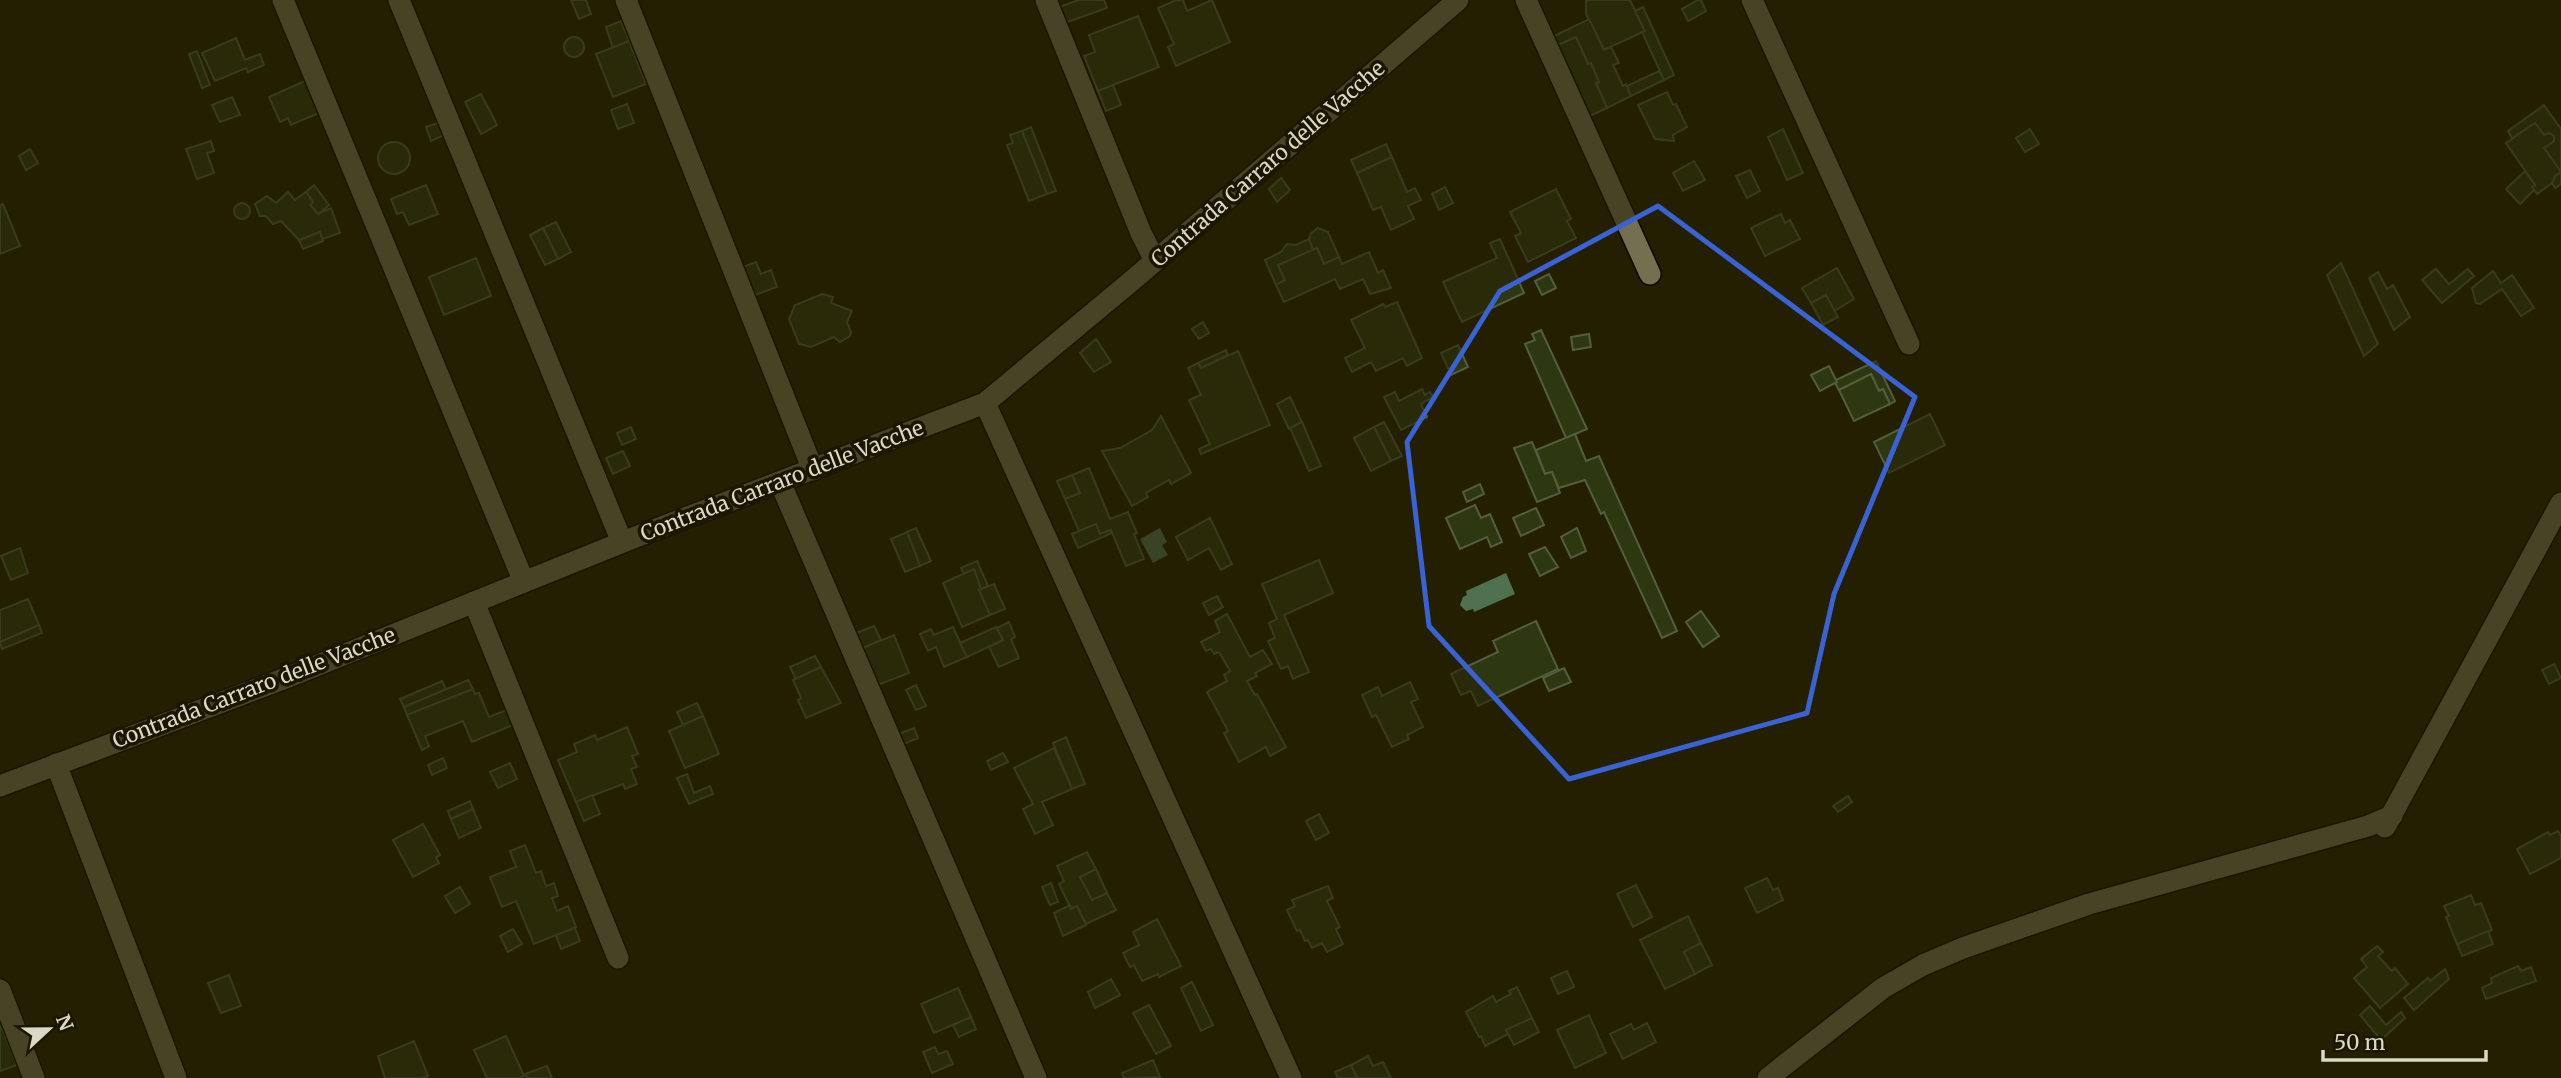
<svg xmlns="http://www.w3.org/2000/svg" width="2561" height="1078" font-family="Merriweather,serif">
<rect width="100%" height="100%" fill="#241f01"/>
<!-- water -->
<g fill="#507150">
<path d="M1160,528l7,14 -5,3 6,10 -15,8 -13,-24z"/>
<path d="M1506,573l9,21 -41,18 -1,-3 -7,2 -6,-6 3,-8 4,-2 -1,-4z"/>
</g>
<!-- building -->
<g fill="#2d3810" stroke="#535d3f" stroke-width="2">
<path d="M571,0h15l5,14 -12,5z"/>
<path d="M1079,0h25l3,8 -45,16 -6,-16z"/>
<path d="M1176,0h7l4,11 25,-11 18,42 -54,24 -8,-19 6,-3 -16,-36z"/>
<path d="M1586,0h44l15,31 -41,19 -18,-36z"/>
<path d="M1698,0h3l5,11 -18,10 -6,-12z"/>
<path d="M1643,7l31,68 -10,5 -22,-48 3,-1 -10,-20z"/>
<path d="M1138,16l21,51 -61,24 -14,-35 11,-4 -6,-17z"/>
<path d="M1589,19l15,31 7,-3 8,16 -6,2 10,21 3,-2 5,12 -24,12 -11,-25 3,-1 -8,-19 -3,1 -12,-27 -20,9 -4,-9z"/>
<path d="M621,21l8,20 -16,7 -7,-21z"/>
<path d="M1576,37l12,27 3,-1 8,19 -3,1 11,25 -19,9 -32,-71z"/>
<circle cx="574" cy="47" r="10"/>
<path d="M236,38l9,22 15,-6 4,11 -16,7 -2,-4 -31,13 -13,-28z"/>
<path d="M629,41l17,43 -33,13 -17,-43z"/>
<path d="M197,51l13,34 -8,3 -13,-34z"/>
<path d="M1659,71l5,9 -33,16 -4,-10z"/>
<path d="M307,80l14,32 -30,13 -3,-7 -8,4 -11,-25z"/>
<path d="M1113,85l8,20 -15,6 -8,-20z"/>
<path d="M1667,92l6,13 3,-1 11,23 -14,8 1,6 -19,-2 -17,-34z"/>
<path d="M481,94l16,31 -16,9 -16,-32z"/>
<path d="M232,97l8,18 -20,7 -8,-17z"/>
<path d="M627,104l7,19 -16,6 -7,-19z"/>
<path d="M2544,105l17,24v55l-6,4 -3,-5 3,-7 6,-4 -17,-24 10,-7v-5l-5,-3 -5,2 -9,-12 -23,15 -4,-7z"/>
<path d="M441,122l4,13 -14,6 -5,-14z"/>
<path d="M2535,123l9,12 5,-2 5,3v5l-10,7 17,24 -6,4 -3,7 -15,11 -5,-7 3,-2 -29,-42z"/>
<path d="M1031,127l25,64 -9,3 -25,-63z"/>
<path d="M1783,129l20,44 -16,7 -19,-43z"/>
<path d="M2030,129l9,15 -14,8 -9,-14z"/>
<path d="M1022,131l25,63 -18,7 -22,-56 6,-2 -3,-8z"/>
<path d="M211,141l3,10 -7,2 7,20 -17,6 -11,-30z"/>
<circle cx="394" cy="158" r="16"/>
<path d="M1386,144l6,13 -35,16 -6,-13z"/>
<path d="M30,149l8,14 -12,7 -7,-14z"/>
<path d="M1392,157l15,35 8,-4 6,12 -13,6 6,13 -23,11 -10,-23 -8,3 -16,-37z"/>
<path d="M1694,161l11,19 -22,11 -10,-18z"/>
<path d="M1750,170l10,21 -13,7 -11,-22z"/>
<path d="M2525,171l10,14 -3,2 2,3 -14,14 -14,-15z"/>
<path d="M1281,178l9,12 -13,12 -8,-13z"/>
<path d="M314,185l15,20 -11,9 -8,-9 3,-3 -7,-10z"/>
<path d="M426,185l12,29 -29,11 -6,-13 -6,2 -6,-15z"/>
<path d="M1445,187l8,16 -14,7 -7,-16z"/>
<path d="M1556,189l15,30 -4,2 9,17 -48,24 -13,-26 6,-3 -11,-21z"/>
<path d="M288,192l7,8 11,-8 7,10 -3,3 8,9 13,-6 9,25 -18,6 -2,-7 -21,8 -18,-19 -8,3 -7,-8h-6l-5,-12 12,-8 9,7z"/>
<circle cx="242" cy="211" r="8"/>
<path d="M3,204l17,42 -20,8v-49z"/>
<path d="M1781,214l4,9 5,-3 10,19 -35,17 -14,-28z"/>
<path d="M556,222l15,30 -13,7 -15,-31z"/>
<path d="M543,228l15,31 -13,6 -15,-30z"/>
<path d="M1318,228l10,4 11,25 -15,7 -7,-16 -4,2 -4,-11 2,-6z"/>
<path d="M320,232l3,9 -20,8 -4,-9z"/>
<path d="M1309,239l4,11 -35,15 7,15 -9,5 -11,-25 16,-8 6,-8 9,1z"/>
<path d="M1500,239l24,54 -62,29 -19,-40 54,-24 -7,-15z"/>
<path d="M1317,248l7,16 15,-7 3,7 27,-12 9,21 5,-3 8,18 -21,6 -7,-15 -23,10 -5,-10 -51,23 -8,-17 9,-5 -7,-15z"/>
<path d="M476,258l15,38 -47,19 -15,-38z"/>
<path d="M756,262l5,12 10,-4 6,17 -22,8 -12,-28z"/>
<path d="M2341,263l37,81 -14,12 -37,-81z"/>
<path d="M1837,268l17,31 -20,12 -8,-16 -15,8 -9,-15z"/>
<path d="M2436,269l13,15 19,-15 6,7 -32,27 -20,-23z"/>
<path d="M2493,271l8,12 11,-8 22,33 -13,8 -19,-27 -22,15 -4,-1 -4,-15z"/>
<path d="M2378,272l9,17 6,-4 17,32 -16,13 -25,-52z"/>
<path d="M1549,274l7,14 -14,7 -7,-14z"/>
<path d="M822,294l11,3 -2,6 21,8 -5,11 4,10 -1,4 -10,6 -6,-5 -23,10 -12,-3 -10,-25 6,-14z"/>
<path d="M1826,295l12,22 -15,8 -12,-22z"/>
<path d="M1397,302l25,56 -15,8 -4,-8 -27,13 -5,-9 -19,10 -7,-14 20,-10 -14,-28 32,-16 2,3z"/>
<path d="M1203,322l6,11 -10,6 -7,-10z"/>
<path d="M1541,330l46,99 -21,9 -41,-94 10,-4 -3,-6z"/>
<path d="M1589,334l2,13 -18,3 -2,-13z"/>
<path d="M1096,339l15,23 -17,10 -14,-19z"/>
<path d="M1458,345l10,22 -17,8 -10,-22z"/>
<path d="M1226,350l2,5 -27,13 -3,-5z"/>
<path d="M1238,351l32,74 -69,29 -2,-5 11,-5 -21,-44 12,-5 -13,-27 10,-5 3,5z"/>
<path d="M1876,361l19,40 -5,3 -7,-15 -4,2 -8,-17 -32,16 -4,-7 1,-3z"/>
<path d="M1829,366l8,16 -17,9 -9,-16z"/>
<path d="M1871,374l8,17 4,-2 7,15 -36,17 -15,-31z"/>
<path d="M1422,389l3,6 5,-3 3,5 -12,7 6,13 -26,13 -17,-33 11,-5 4,9z"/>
<path d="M1290,397l12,25 -13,7 -12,-25z"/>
<path d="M1930,414l15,31 -56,28 -15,-31z"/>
<path d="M1161,416l30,57 -20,11 -2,-4 -23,13 2,4 -16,9 -30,-55 18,-3 32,-18z"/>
<path d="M1302,422l19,44 -12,5 -19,-43z"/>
<path d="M1384,422l18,34 -11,5 -17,-34z"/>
<path d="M631,427l5,12 -14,6 -5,-12z"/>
<path d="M1374,427l17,34 -20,10 -17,-33z"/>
<path d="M1575,434l11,27 13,-5 78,175 -15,7 -58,-126 -3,2 -16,-34 -26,8 -7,-16 -7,2 -9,-24z"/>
<path d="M1532,442l13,32 7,-2 8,21 -23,9 -23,-54z"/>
<path d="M623,451l7,15 -17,8 -7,-16z"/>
<path d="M1089,468l21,51 18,-7 9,21 -3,1 10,25 -18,7 -15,-36 -11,4 -4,-10 -17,7 -14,-32 15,-6 -8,-18z"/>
<path d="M1072,475l8,18 -15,6 -8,-18z"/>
<path d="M1480,484l4,10 -17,8 -4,-10z"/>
<path d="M1475,505l6,13 9,-4 12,28 -11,5 -4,-10 -27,12 -14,-31z"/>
<path d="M1536,508l8,17 -23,11 -8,-18z"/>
<path d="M1210,518l22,46 -11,6 -12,-22 -21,12 -12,-23z"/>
<path d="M1096,524l4,10 11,-4 1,3 -34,15 -6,-14z"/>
<path d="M916,528l15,33 -11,5 -13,-34z"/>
<path d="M1577,528l9,23 -15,7 -10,-21z"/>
<path d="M907,532l13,34 -15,6 -14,-33z"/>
<path d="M1545,547l13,20 -18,9 -11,-22z"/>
<path d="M20,548l8,25 -17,7 -10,-24z"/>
<path d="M1319,560l14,33 -49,22 25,57 -16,7 -5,-13 -7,3 -13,-28 7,-3 -6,-15 8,-4 -15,-35z"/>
<path d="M977,561l11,25 -7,3 -7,-20 -10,5 -3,-6z"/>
<path d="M974,569l16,46 -28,12 -19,-44z"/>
<path d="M994,584l11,25 -15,6 -11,-25z"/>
<path d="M1217,596l6,11 -14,8 -6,-12z"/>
<path d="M28,599l11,26 -39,17v-32z"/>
<path d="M1701,611l18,25 -16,11 -17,-25z"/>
<path d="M1227,614l23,43 13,-7 9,14 -17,9 2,3 -10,5 8,14 2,-1 29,53 -16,9 -4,-9 -27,15 -15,-29 4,-2 -21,-39 20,-11 -3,-6 6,-4 -11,-19 -5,2 -3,-5 -5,2 -5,-9 19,-10 -5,-11z"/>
<path d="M1536,621l22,48 -80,37 -7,-15 -10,4 -10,-21 47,-22 -5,-11z"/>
<path d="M1009,622l6,15 -4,2 8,19 -20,9 -10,-20 14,-7 -6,-12z"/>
<path d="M39,625l3,8 -40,16 -2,-7z"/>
<path d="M874,626l7,14 -18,8 -7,-15z"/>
<path d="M953,627l14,30 -23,10 -8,-20 -8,4 -8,-17 11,-5 3,6z"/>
<path d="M996,627l7,13 -36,17 -7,-14z"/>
<path d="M894,635l15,38 -31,12 -15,-37z"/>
<path d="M815,656l6,11 -25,12 -6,-12z"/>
<path d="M2554,664l7,14 -12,6 -7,-14z"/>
<path d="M821,667l20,36 -35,15 -8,-18 3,-2 -8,-18z"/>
<path d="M1564,668l7,14 -22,9 -6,-13z"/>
<path d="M468,680l5,9 -66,26 -3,-8z"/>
<path d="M442,681l4,8 -42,18 -4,-8z"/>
<path d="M1410,682l8,17 -7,3 12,25 -16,8 2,4 -17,8 -16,-32 -4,2 -10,-22 16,-8 4,9z"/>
<path d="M916,685l10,21 -10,4 -10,-20z"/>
<path d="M473,689l2,5 4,-1 10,24 20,-8 6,15 -43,18 -9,-21 -38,15 4,10 -7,4 -15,-35z"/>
<path d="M697,703l6,13 -20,9 -6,-13z"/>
<path d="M703,716l16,38 -34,14 -16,-37z"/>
<path d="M627,727l11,27 -6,2 5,11 -6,2 6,15 -12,5 -2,-5 -47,18 -18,-42 19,-8 -3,-8 21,-9 2,5z"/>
<path d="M914,728l4,10 -21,9 -4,-11z"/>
<path d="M1066,737l19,47 -13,5 -19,-46z"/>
<path d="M1054,748l18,41 -30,13 11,23 -18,9 -12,-25 10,-5 -19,-36z"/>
<path d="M1003,753l5,9 -17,8 -4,-9z"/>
<path d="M443,758l4,10 -15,7 -4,-10z"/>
<path d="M510,763l7,16 -19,9 -8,-16z"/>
<path d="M687,774l7,19 16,-7 3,8 -24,10 -12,-26z"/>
<path d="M592,795l8,19 -16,7 -8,-19z"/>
<path d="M1848,796l4,6 -14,10 -5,-6z"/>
<path d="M470,801l3,8 -22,10 -3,-8z"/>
<path d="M473,809l8,19 -22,10 -8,-19z"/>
<path d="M1319,814l10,19 -13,7 -10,-19z"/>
<path d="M423,824l17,31 -4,2 3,6 -26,14 -20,-37z"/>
<path d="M2558,831l3,5v22l-31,16 -13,-25 31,-17 2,3z"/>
<path d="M525,845l11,28 5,-2 5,15 8,-3 4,13 -6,2 5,13 11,-5 8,21 -42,17 -18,-43 -14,6 -12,-30 26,-10 -6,-16z"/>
<path d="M1087,852l9,17 -16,8 12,23 15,-7 9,17 -30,14 -9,-18 -6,3 -12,-25 5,-3 -7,-15z"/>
<path d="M1096,869l11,24 -15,7 -12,-23z"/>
<path d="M1767,878l6,12 5,-2 5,12 -26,13 -12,-25z"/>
<path d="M1051,883l7,19 -8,3 -8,-18z"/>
<path d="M1636,885l16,32 -19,10 -16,-33z"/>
<path d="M1328,886l5,12 -6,3 13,26 -4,2 7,15 -16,8 -5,-9 -10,5 -4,-8 -3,1 -5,-11 -3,1 -10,-21 8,-4 -3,-6z"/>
<path d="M460,887l10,17 -15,9 -10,-17z"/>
<path d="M2471,895l4,10 6,-2 11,27 -35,14 -11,-27 3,-1 -5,-10z"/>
<path d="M1070,905l1,4 6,-3 9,19 -23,11 -9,-23z"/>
<path d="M1688,916l13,27 -17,9 11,22 -30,15 -25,-49z"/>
<path d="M1157,919l24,47 -22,11 -1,-3 -16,7 -8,-16 -4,2 -7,-14 16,-8 -6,-13z"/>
<path d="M575,928l5,13 -19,8 -5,-14z"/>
<path d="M513,929l9,15 -14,8 -8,-16z"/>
<path d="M2488,931l5,13 -31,12 -5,-12z"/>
<path d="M1701,943l11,22 -17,9 -11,-22z"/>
<path d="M2377,946l6,6 -5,4 14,15 3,-3 13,16 -28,24 -26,-30 13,-11 -6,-8z"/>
<path d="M2518,966l3,5 10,-4 5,14 -50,18 -4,-11 10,-5 -1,-5z"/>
<path d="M2445,969l4,10 -35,31 -10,-12 24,-20 2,3z"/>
<path d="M1567,971l7,16 -16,7 -7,-16z"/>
<path d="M229,975l12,31 -20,7 -13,-30z"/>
<path d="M1111,979l9,16 -25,13 -7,-16z"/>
<path d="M1192,982l21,43 -12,6 -20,-43z"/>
<path d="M1517,987l15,31 -26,12 2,4 -23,12 -4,-10 -2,1 -13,-25 27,-16 3,6 15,-8 -2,-3z"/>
<path d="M958,988l13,29 -37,16 -13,-29z"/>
<path d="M1149,1005l22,41 -15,8 -23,-41z"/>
<path d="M2370,1006l16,19 15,-13 4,6 -24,22 -21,-25z"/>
<path d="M1589,1015l17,38 -31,15 -18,-38z"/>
<path d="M971,1017l5,12 -17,8 -6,-12z"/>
<path d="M1532,1018l7,14 -25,13 -8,-15z"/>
<path d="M0,1023l17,42 -17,6z"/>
<path d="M1647,1023l9,19 -33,17 -13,-25 21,-10 3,6z"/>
<path d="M506,1036l18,40 -5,2h-32l-13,-28z"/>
<path d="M414,1041l14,35 -7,2h-36l-7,-22z"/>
<path d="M935,1047l3,7 9,-3 6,13 -21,9 -9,-21z"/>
<path d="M1368,1056l5,10 10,-4 8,16h-34l-6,-13z"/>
<path d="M1153,1060l7,17 -36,1 -2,-5z"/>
<path d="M1351,1065l6,13h-19l-3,-6z"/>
<path d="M547,1066l5,12h-25l-2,-4z"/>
</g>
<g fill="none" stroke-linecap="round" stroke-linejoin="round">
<!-- minor casing -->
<g stroke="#0d0800" stroke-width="24">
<g id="minor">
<path d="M283,0l241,582"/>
<path d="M399,0l223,542"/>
<path d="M626,0l187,470"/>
<path d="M1046,0l95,233 14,28"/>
<path d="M1526,0l124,274"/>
<path d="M1752,0l157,344"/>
<path d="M985,403l306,675"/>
<path d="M780,482l256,596"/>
<path d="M474,602l144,356"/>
<path d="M56,764l120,314"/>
<path d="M0,786l286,-108 347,-140 352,-135 149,-124 324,-279"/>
<path d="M2385,827l176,-324"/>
<path d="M0,990l34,88"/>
<path d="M1768,1078l115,-90 40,-23 40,-17 126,-44 279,-78 24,-10"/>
</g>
</g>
<!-- minor -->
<use href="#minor" stroke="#746f4e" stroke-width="21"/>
</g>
<!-- marked area -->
<path d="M0 0H2561V1078H0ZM1658,206l257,191 -81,197 -27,119 -238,66 -140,-153 -22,-184 93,-151z" fill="#241f01" fill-opacity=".55" fill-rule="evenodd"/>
<path fill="none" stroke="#3963d5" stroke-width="5" stroke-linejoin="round" d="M1658,206l257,191 -81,197 -27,119 -238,66 -140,-153 -22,-184 93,-151z"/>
<g text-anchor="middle" stroke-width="7" stroke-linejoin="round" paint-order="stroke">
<!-- street labels -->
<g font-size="21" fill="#dad8c7" stroke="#1b1600">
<text transform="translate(1268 164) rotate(-41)" y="7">Contrada Carraro delle Vacche</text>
<text transform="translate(782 481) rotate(-21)" y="7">Contrada Carraro delle Vacche</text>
<text transform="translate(254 688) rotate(-21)" y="7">Contrada Carraro delle Vacche</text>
</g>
</g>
<!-- north arrow -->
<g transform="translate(49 1029) rotate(68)" stroke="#1b1600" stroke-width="5" paint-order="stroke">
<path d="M0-5L12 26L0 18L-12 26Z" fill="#dad8c7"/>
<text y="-10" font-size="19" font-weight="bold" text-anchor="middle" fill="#dad8c7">N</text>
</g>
<!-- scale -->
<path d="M2323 1050v10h163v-10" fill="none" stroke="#dad8c7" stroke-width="3.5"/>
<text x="2334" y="1050" font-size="21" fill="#dad8c7" stroke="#1b1600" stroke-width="5" paint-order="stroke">50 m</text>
</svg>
